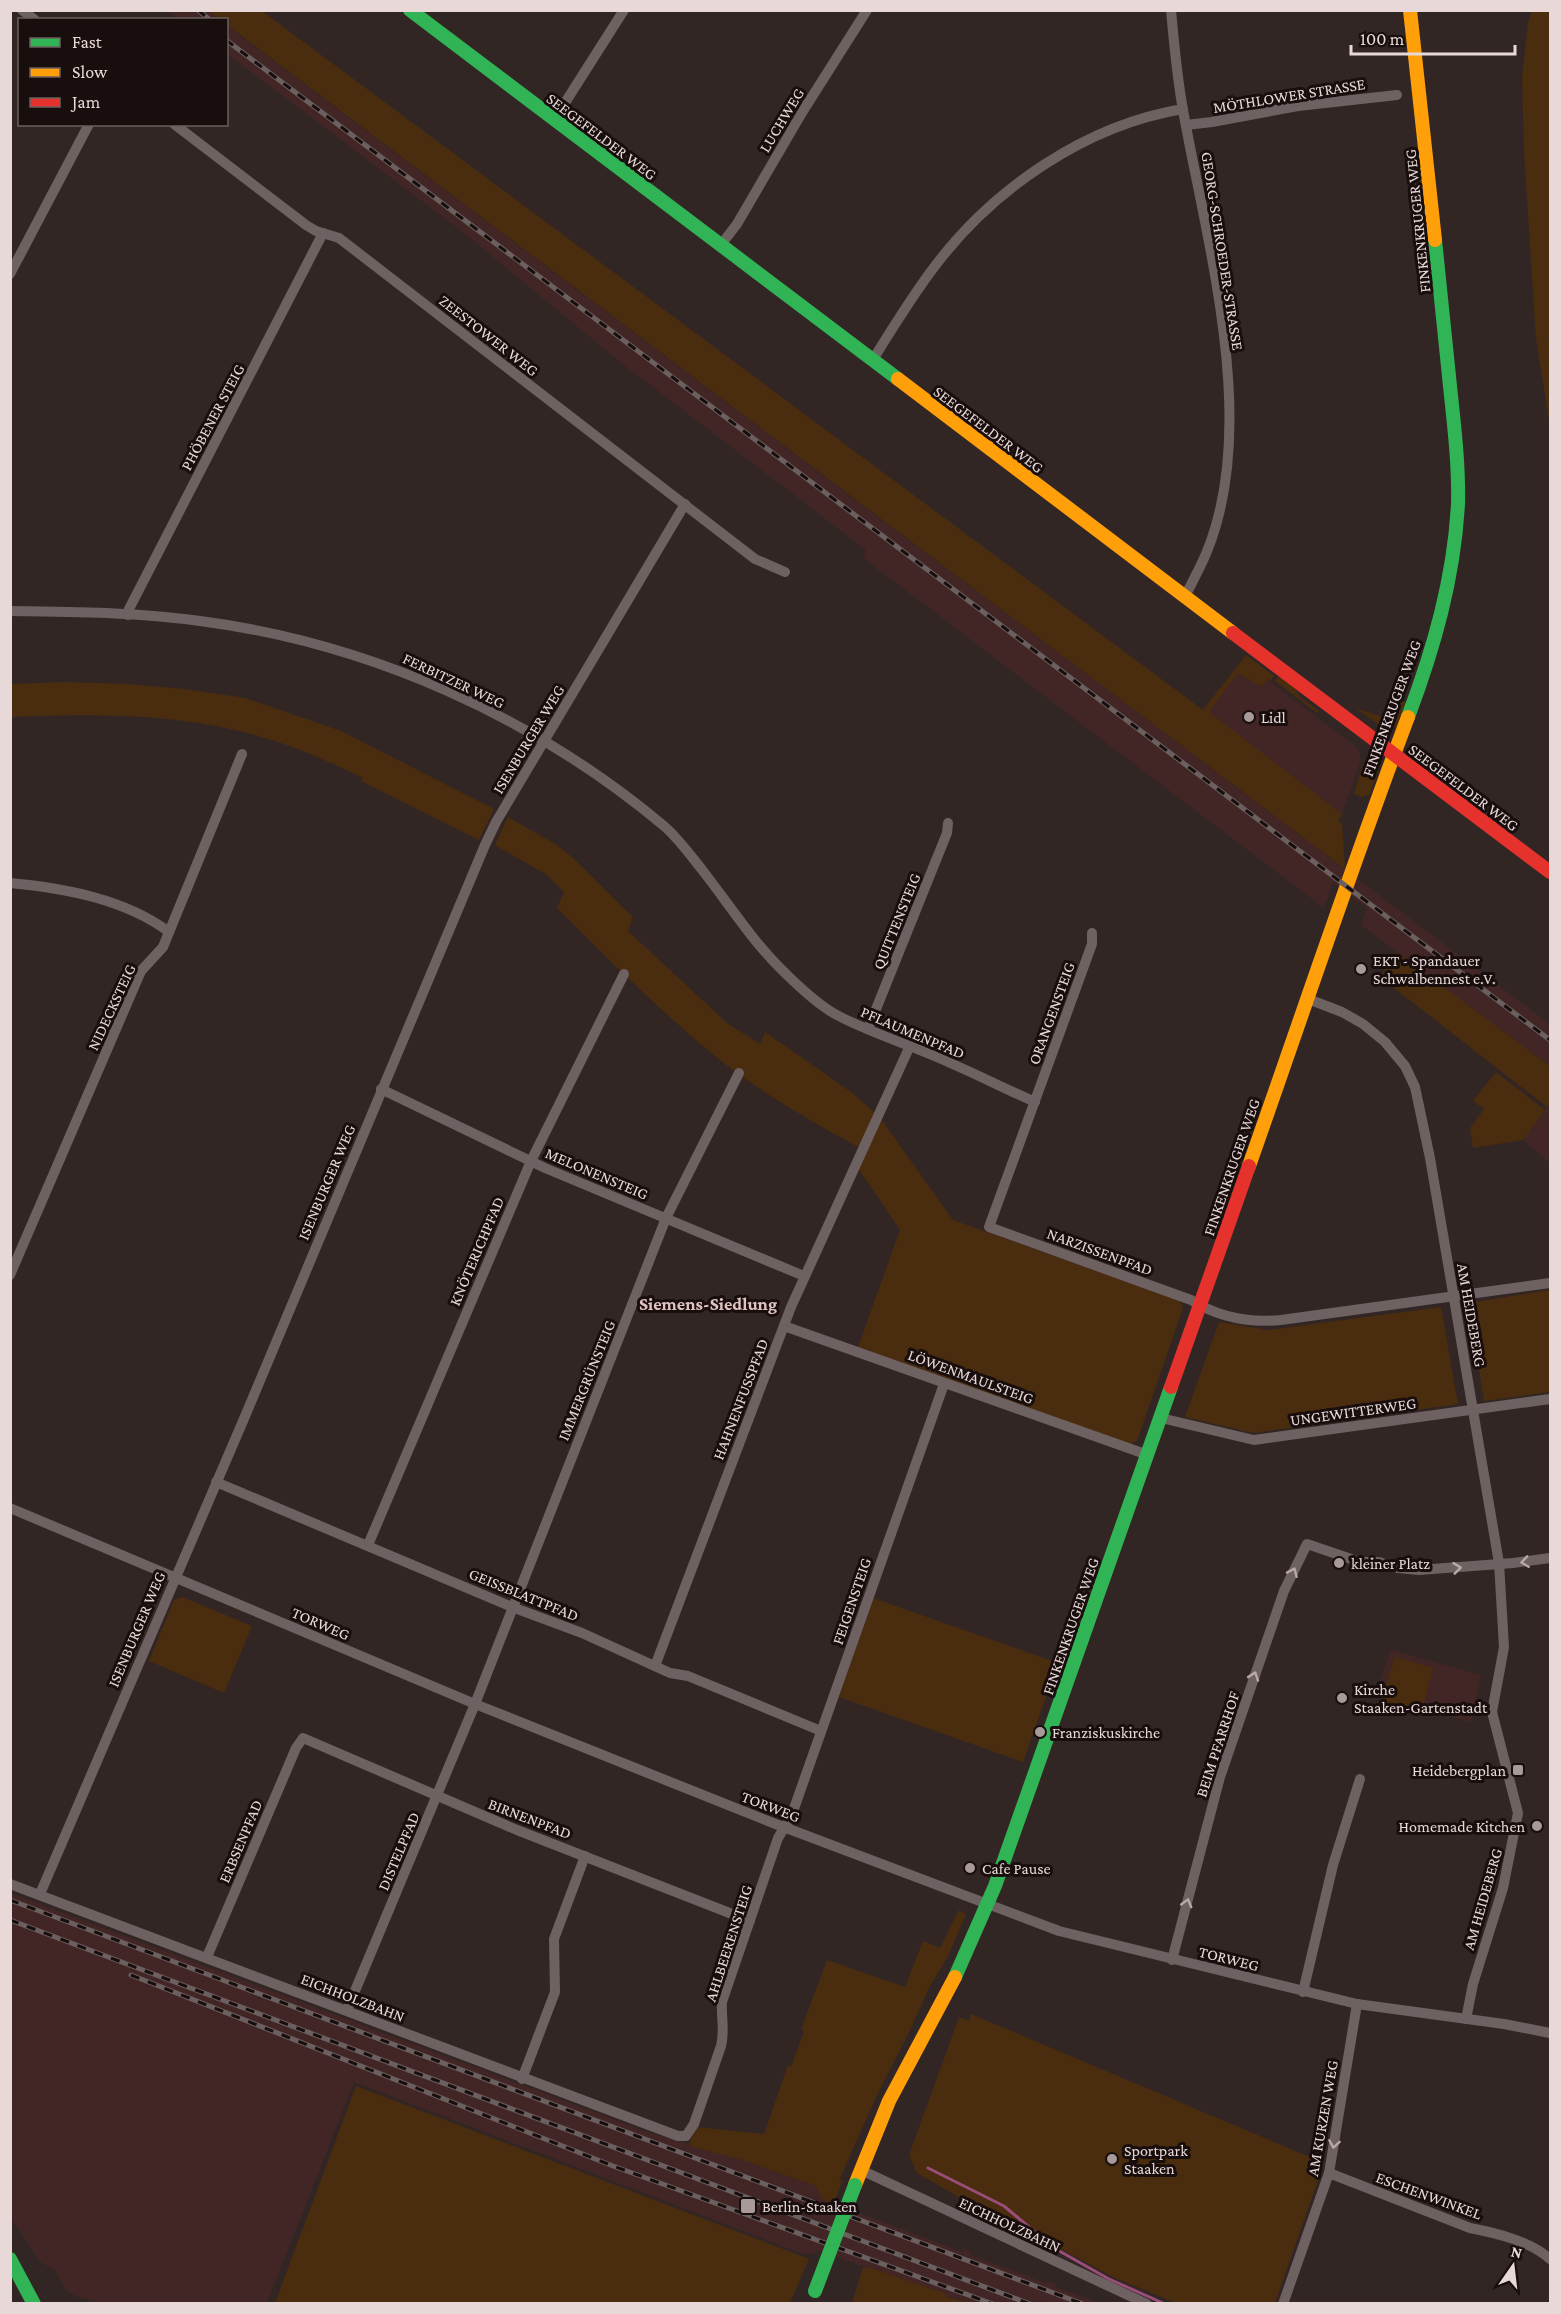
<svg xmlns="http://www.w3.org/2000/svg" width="1561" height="2314" font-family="'Crimson Pro',serif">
<rect width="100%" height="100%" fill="#322625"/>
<!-- built -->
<g fill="#412625">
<path d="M168,11h40l12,8h-39z"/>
<path d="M226,25l1324,999v42l-189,-141 6,-17 -34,-26 -9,26 -461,-350 3,-8 -247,-189 -160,-132 -232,-175z"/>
<path d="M1246,655l28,21 -4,6 88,66 3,12 -19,54 -139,-104z"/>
<path d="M1550,1103v60l-27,-23z"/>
<path d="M1391,1650l90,25 -10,47 -96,-26z"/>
<path d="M10,1893l632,237 100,30 75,26 6,13 139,53 1,-3 8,3 -1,3 76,28 2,-2 7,3v3l44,16 -126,1 -18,-7 -1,2 -134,-48 -14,4 -452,-173 -87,221 -161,1 -27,-7 -12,-5 -12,-22 -15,-8 -29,-44z"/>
</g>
<!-- green -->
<g fill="#4a2c0f">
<path d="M208,11h54l941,699 43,-55 28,21 -3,4 -3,-2 -6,9 -24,-14 -29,39 133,102 -4,7 4,3 3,45 -1118,-844 -1,-5 -6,-1z"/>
<path d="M1532,11h18v416l-14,-89 -12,-185 -2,-75 6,-56z"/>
<path d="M1280,675l13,10 7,12 19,14 -2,2 -42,-32z"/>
<path d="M64,682l64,2 57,5 60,9 96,33 153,78 -15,31 -118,-59 2,-3c-39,-19 -78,-36 -120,-46 -75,-19 -156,-18 -232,-15v-33z"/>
<path d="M1388,702h19l-9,25 -17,-1 -26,-18 28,9z"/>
<path d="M1369,763l9,7 -8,24 -7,3 -9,-3 9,-30z"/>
<path d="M508,817l49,28 15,12 61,60 -5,14 99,92 33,21 5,-12 89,62 22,20 -16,34c-51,-28 -104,-58 -150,-96 -54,-45 -103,-94 -153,-144l7,-16 -17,-17 -52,-30z"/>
<path d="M1397,952l153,114v37l-3,4 -167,-130z"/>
<path d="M1496,1072l49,38 -22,30 -50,8 -3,-20 14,-19 -11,-8z"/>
<path d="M881,1119l72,101 227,81 3,7 -46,133 -7,3 -272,-97 42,-117 -42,-62z"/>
<path d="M1550,1290v102l-66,9 -16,-98z"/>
<path d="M1441,1307l17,97 -205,29 -68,-16 34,-95 49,8z"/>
<path d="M182,1597l70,29 -28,67 -75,-32 25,-61z"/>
<path d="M873,1598l185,65 -35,99 -184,-65z"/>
<path d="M1395,1657l38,11 -12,45 -40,-10z"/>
<path d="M959,1910l7,4 -18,42 -19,32 -19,42 -34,67 -37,84 4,-1 -9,23 -12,-4 -6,-13 -74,-26 -53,-14 7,-19 68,7 24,-69 3,2 13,-36 -3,-2 26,-69 78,27 18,-46 17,7z"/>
<path d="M971,2014l353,149 -49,140h-99l-61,-25 -58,-31 -18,-4 -122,-70 -8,-18 50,-138 10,4z"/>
<path d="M356,2086l453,173 -19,44h-515z"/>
<path d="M863,2267l4,2 1,-2 79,27 -1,3 27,6h-121z"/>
</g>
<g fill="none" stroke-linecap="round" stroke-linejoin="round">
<!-- stream -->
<path stroke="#994d78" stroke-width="3" d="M928,2168l76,38 50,42 55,31 56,25"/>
<!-- street -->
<g stroke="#6e6162" stroke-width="10">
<path d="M22,10l13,10"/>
<path d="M1171,10c3,34 6,67 12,100 24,136 82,329 16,459 -5,9 -9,19 -15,28"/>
<path d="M554,120l70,-110"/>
<path d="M174,124l132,101 10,6 23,7 416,321 30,13"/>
<path d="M1186,125l26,-3 86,-16 99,-11"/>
<path d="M720,246l17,-22 66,-113 64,-101"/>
<path d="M10,274l79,-150"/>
<path d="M872,361c20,-32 40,-65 63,-95 59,-78 151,-141 248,-157"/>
<path d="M10,611c64,1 127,1 190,10 169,22 333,95 464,205 15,13 27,30 39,45 25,32 48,68 77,97 15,15 37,36 55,46 29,16 61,26 92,39 37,15 72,33 108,49"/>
<path d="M128,615l1,-6 194,-376"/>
<path d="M10,883c54,5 115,16 159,49"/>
<path d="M1092,933v11l-103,283 202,73c27,17 58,23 90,20l269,-37"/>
<path d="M1308,999l34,13 21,12 22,18 20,24 10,21 15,71 69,405 5,84 -12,65 26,101 -15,75 -30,96 -7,35"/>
<path d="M868,1029l79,-196 1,-10"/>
<path d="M381,1089l164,79 259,108"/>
<path d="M10,1275l131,-304 22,-24 79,-193"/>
<path d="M784,1326l364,129"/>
<path d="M1161,1418l93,22 296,-41"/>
<path d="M216,1482l296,125 70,26 88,40 18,3 133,55"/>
<path d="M10,1508l465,196 298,119 286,108 298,73 147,20 46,9"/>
<path d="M368,1545l163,-384 93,-187"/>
<path d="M655,1666l136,-359 118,-259"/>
<path d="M10,1884l668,252h8l8,-12 27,-78c4,-15 0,-29 1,-44l56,-164 13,-21 153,-433"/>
<path d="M40,1894l203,-473 242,-576 11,-23 189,-318"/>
<path d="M207,1957l89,-209 7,-10 214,92 233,91"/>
<path d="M1172,1960l48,-183 64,-186 23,-47 53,18h19l19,6 21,2 94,-7 37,-5"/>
<path d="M1303,1992l30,-127 27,-86"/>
<path d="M347,2010l128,-306 191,-486 73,-145"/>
<path d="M522,2079l33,-87 -1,-53 31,-83"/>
<path d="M861,2170l286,134"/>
<path d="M1329,2173l141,55c26,5 60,13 80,31"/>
<path d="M1283,2304l46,-131 28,-169"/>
</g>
<!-- fast -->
<g stroke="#30b455" stroke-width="14">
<path d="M410,10l488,369"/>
<path d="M1408,717c26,-69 46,-139 50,-213 1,-40 -4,-79 -8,-118 -5,-49 -10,-97 -15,-146"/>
<path d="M955,1977l40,-91 176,-499"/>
<path d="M10,2259l24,45"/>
</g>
<!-- slow -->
<g stroke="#ff9f0a" stroke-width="14">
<path d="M1410,10l25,230"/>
<path d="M898,379l335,254"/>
<path d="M1249,1166c53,-150 103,-301 159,-449"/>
<path d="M855,2185l34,-84 66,-124"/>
</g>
<!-- jam -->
<g stroke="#e5322d" stroke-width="14">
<path d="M1233,633l317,239"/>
<path d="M1171,1387l78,-221"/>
</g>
<!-- rail casing -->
<g stroke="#6b5f60" stroke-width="5">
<g id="rail">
<path d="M198,10l12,10"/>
<path d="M226,40l1324,1000"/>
<path d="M10,1900l1073,404"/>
<path d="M10,1920l1020,384"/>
<path d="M131,1975l482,191 380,138"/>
</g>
</g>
<!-- rail -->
<use href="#rail" stroke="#180e0d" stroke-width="3" stroke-dasharray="9" stroke-linecap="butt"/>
<!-- fast-bridge -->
<path stroke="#30b455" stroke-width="14" d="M815,2291l40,-106"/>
</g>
<!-- one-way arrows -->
<defs><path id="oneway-chevron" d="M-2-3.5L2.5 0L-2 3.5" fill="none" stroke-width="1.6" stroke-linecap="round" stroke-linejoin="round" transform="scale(1.5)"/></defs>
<g stroke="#b7a9a9">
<use href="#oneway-chevron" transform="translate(1525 1562) rotate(172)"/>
<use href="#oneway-chevron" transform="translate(1457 1568) rotate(-7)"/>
<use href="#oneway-chevron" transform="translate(1293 1572) rotate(-66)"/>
<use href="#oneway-chevron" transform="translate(1254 1676) rotate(-71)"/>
<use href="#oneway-chevron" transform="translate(1187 1903) rotate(-75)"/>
<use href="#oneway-chevron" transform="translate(1334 2144) rotate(99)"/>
</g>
<!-- markers -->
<g fill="#a89a99" stroke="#180e0d" stroke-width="2">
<circle cx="1249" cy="717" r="6"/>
<circle cx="1361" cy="969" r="6"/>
<circle cx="1339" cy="1563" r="6"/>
<circle cx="1342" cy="1698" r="6"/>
<circle cx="1040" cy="1732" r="6"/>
<rect x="1512" y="1764" width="12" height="12" rx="3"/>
<circle cx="1537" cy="1826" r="6"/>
<circle cx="970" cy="1868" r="6"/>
<circle cx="1112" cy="2159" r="6"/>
<rect x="740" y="2198" width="16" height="16" rx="3"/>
</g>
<g text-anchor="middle" stroke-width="6" stroke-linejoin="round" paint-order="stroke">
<!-- street labels -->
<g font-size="16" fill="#e8d9d8" stroke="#180e0d">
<text transform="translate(1289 95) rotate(-9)" y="6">MÖTHLOWER STRASSE</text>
<text transform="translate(781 120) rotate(-59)" y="6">LUCHWEG</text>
<text transform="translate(602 136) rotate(37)" y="6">SEEGEFELDER WEG</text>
<text transform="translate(1417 221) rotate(-96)" y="6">FINKENKRUGER WEG</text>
<text transform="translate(1223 251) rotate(81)" y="6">GEORG-SCHROEDER-STRASSE</text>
<text transform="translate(489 335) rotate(38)" y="6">ZEESTOWER WEG</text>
<text transform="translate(212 417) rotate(-62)" y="6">PHÖBENER STEIG</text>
<text transform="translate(989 429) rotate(37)" y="6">SEEGEFELDER WEG</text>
<text transform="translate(454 680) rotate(25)" y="6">FERBITZER WEG</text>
<text transform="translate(1391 708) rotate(-70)" y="6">FINKENKRUGER WEG</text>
<text transform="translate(528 739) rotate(-59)" y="6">ISENBURGER WEG</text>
<text transform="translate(1464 787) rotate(37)" y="6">SEEGEFELDER WEG</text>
<text transform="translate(896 921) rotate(-68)" y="6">QUITTENSTEIG</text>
<text transform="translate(111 1007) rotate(-65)" y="6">NIDECKSTEIG</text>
<text transform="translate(1051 1013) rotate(-70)" y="6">ORANGENSTEIG</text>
<text transform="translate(913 1032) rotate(23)" y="6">PFLAUMENPFAD</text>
<text transform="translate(1231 1167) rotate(-71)" y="6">FINKENKRUGER WEG</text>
<text transform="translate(597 1173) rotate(23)" y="6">MELONENSTEIG</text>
<text transform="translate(326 1182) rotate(-67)" y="6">ISENBURGER WEG</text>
<text transform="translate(476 1251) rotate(-67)" y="6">KNÖTERICHPFAD</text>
<text transform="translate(1100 1251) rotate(20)" y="6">NARZISSENPFAD</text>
<text transform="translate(1472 1315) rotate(80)" y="6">AM HEIDEBERG</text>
<text transform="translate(971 1376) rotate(20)" y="6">LÖWENMAULSTEIG</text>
<text transform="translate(586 1380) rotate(-68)" y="6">IMMERGRÜNSTEIG</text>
<text transform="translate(740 1399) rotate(-69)" y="6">HAHNENFUSSPFAD</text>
<text transform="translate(1353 1411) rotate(-8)" y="6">UNGEWITTERWEG</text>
<text transform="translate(524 1594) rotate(22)" y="6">GEISSBLATTPFAD</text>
<text transform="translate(851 1601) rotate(-71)" y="6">FEIGENSTEIG</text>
<text transform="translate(321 1623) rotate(23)" y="6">TORWEG</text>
<text transform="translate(1070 1626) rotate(-71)" y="6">FINKENKRUGER WEG</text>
<text transform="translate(136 1629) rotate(-67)" y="6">ISENBURGER WEG</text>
<text transform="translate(1217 1744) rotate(-72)" y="6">BEIM PFARRHOF</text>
<text transform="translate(771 1806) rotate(21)" y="6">TORWEG</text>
<text transform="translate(530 1818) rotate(21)" y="6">BIRNENPFAD</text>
<text transform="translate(240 1841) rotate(-67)" y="6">ERBSENPFAD</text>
<text transform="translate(398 1851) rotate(-67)" y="6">DISTELPFAD</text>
<text transform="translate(1482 1899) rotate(-74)" y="6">AM HEIDEBERG</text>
<text transform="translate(728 1943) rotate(-72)" y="6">AHLBEERENSTEIG</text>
<text transform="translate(1229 1958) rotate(14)" y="6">TORWEG</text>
<text transform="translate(353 1997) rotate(21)" y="6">EICHHOLZBAHN</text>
<text transform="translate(1322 2118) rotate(-80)" y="6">AM KURZEN WEG</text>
<text transform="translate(1429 2195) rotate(20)" y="6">ESCHENWINKEL</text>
<text transform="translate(1010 2224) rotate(25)" y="6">EICHHOLZBAHN</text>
</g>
<!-- poi labels -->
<g font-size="16" fill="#e8d9d8" stroke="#180e0d" text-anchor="start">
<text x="1261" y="723">Lidl</text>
<text x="1373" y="966">EKT - Spandauer<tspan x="1373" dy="18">Schwalbennest e.V.</tspan></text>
<text x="1351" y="1569">kleiner Platz</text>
<text x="1354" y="1695">Kirche<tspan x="1354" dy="18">Staaken-Gartenstadt</tspan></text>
<text x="1052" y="1738">Franziskuskirche</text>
<text x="1506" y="1776" text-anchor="end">Heidebergplan</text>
<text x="1525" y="1832" text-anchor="end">Homemade Kitchen</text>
<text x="982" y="1874">Cafe Pause</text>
<text x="1124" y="2156">Sportpark<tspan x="1124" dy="18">Staaken</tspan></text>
<text x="762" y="2212">Berlin-Staaken</text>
</g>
<!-- neighbourhood labels -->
<g font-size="18" font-weight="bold" fill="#e1c3c1" stroke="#180e0d">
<text x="708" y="1310">Siemens-Siedlung</text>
</g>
</g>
<!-- border -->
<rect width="1561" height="2314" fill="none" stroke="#e8d9d8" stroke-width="24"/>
<!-- legend -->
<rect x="18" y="18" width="210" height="108" fill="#180e0d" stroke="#6b5f5e" stroke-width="1.5"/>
<rect x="30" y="38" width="30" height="9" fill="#30b455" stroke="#6b5f5e" stroke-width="1.5"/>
<text x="72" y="48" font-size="18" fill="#e8d9d8">Fast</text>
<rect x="30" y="68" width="30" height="9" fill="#ff9f0a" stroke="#6b5f5e" stroke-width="1.5"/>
<text x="72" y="78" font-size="18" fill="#e8d9d8">Slow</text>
<rect x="30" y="98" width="30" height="9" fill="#e5322d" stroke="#6b5f5e" stroke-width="1.5"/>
<text x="72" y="108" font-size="18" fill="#e8d9d8">Jam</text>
<!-- north arrow -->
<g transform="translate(1513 2266) rotate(14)" stroke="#180e0d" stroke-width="4.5" paint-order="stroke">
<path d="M0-4.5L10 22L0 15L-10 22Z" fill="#e8d9d8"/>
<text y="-9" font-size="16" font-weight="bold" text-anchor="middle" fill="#e8d9d8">N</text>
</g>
<!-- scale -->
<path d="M1351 45v9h164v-9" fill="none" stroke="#e8d9d8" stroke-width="3"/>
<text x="1360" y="45" font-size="18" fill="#e8d9d8" stroke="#180e0d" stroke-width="4.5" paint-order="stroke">100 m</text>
</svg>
